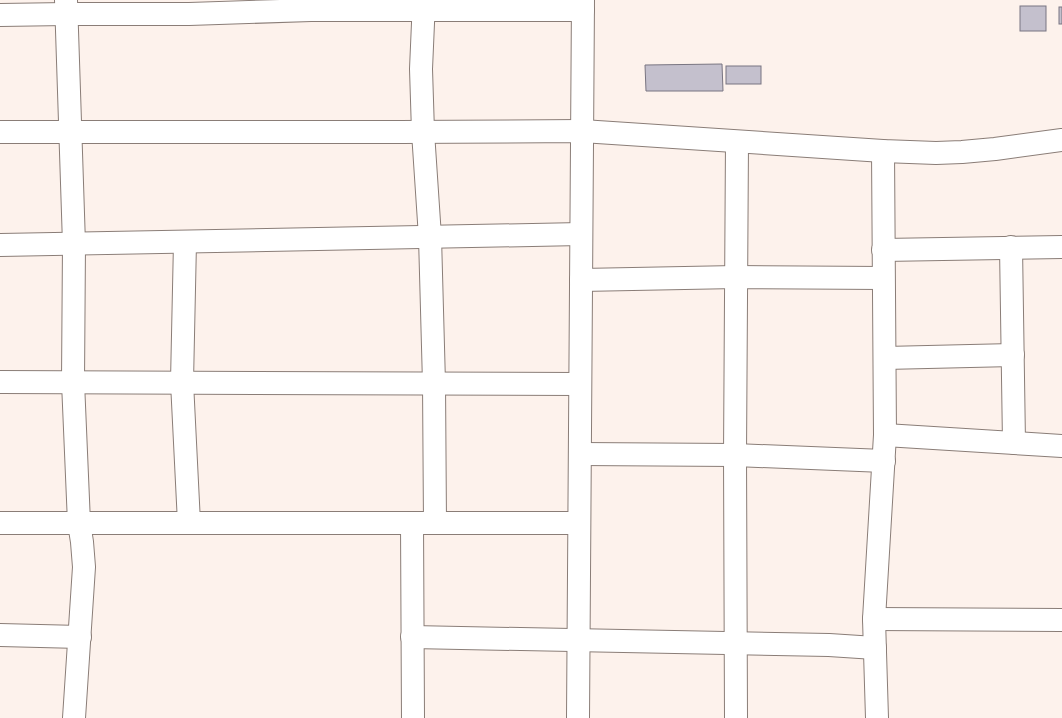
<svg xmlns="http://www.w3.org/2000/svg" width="1062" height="718" font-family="'Sofia Sans Condensed',sans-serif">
<rect width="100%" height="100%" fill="#fdf2ec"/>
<!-- building -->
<g fill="#c4c0cd" stroke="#797581">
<rect x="1020" y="6" width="26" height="25"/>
<rect x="1059" y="7" width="3" height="17"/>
<path d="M722,64l1,27h-77l-1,-26z"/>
<rect x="726" y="66" width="35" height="18"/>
</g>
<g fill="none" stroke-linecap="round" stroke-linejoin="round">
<!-- minor casing -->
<g stroke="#8a7d77" stroke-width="24">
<g id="minor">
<path d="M66,0l8,244 -1,138 6,141 3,19 2,25 -10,151"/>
<path d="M424,0l-3,69 2,63 7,105 4,146 1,140"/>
<path d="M0,15l66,-1h123l122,-4h272"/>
<path d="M0,132h399l183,-1 301,20 53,2 26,-1 33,-3 67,-9"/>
<path d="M185,242l-3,140 7,141"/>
<path d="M0,245l581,-11"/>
<path d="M1011,247l3,196"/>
<path d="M883,250l179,-3"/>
<path d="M581,280l155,-3 147,1"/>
<path d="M885,358l128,-3"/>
<path d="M0,382l580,2"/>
<path d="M885,435l177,11"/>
<path d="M580,454l155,1 149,6"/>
<path d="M0,523h579"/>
<path d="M412,523l1,195"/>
<path d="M874,619l188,1"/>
<path d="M0,635l80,2"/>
<path d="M412,637l417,8 46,3"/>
<path d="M578,718l5,-718"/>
<path d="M736,718l-1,-263 2,-313"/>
<path d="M877,718l-3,-99 11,-184 -2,-284"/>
</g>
</g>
<!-- minor -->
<use href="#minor" stroke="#fff" stroke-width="22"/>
</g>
</svg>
